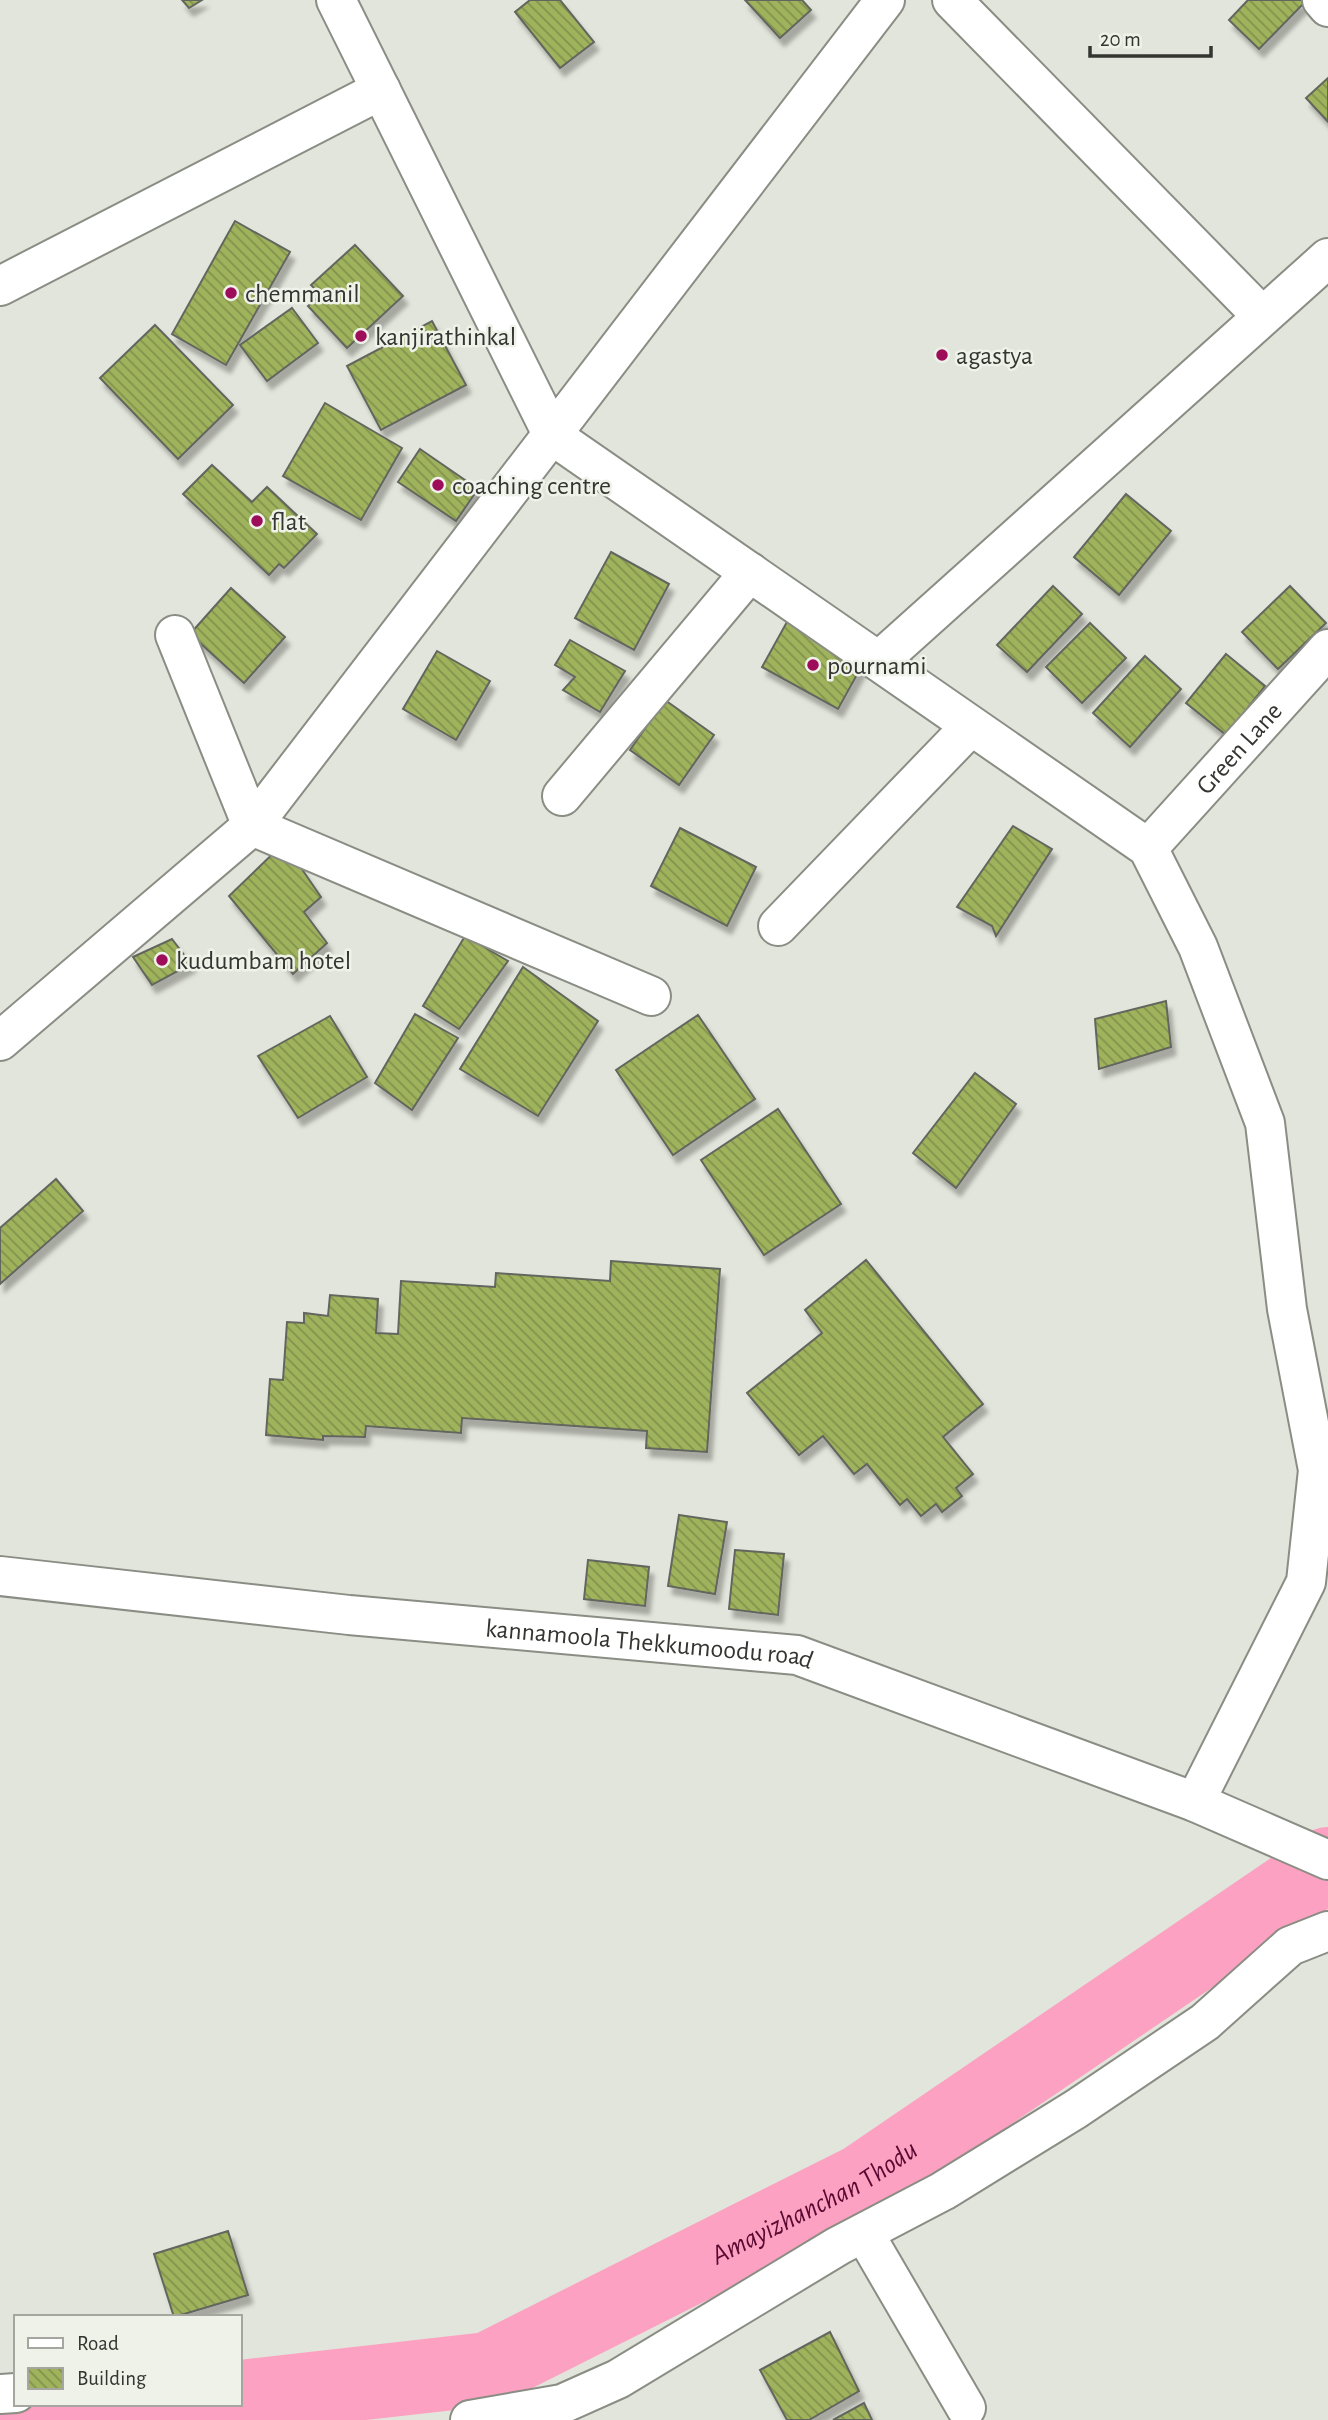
<svg xmlns="http://www.w3.org/2000/svg" width="1328" height="2420" font-family="'Alegreya Sans',sans-serif">
<defs>
<pattern id="building-back-hatch" width="6" height="6" patternUnits="userSpaceOnUse" patternTransform="scale(1.75)"><rect width="6" height="6" fill="#9fb35c"/><path d="M-1 5l2 2M0 0l6 6M5-1l2 2" fill="none" stroke="#82924d"/></pattern>
<filter id="shadow"><feDropShadow dx="4.5" dy="8" stdDeviation="2" flood-color="#0004"/></filter>
</defs>
<rect width="100%" height="100%" fill="#e2e5db"/>
<g fill="none" stroke-linecap="round" stroke-linejoin="round">
<!-- river -->
<g stroke="#fca1c1" stroke-width="74">
<path id="s1" d="M240,2397l248,-28 374,-188 466,-317"/>
<path d="M32,2420l147,-16"/>
</g>
</g>
<!-- building -->
<g fill="url(#building-back-hatch)" stroke="#63665e" stroke-width="2" filter="url(#shadow)">
<path d="M182,0h20l-13,8z"/>
<path d="M530,0h30l34,42 -34,26 -45,-56z"/>
<path d="M745,0h57l9,10 -31,28z"/>
<path d="M1248,0h59l-48,49 -30,-29z"/>
<path d="M1328,78v44l-22,-24z"/>
<path d="M235,221l55,31 -64,113 -54,-31z"/>
<path d="M355,245l48,51 -56,52 -39,-42 13,-11 -10,-10z"/>
<path d="M292,308l26,35 -51,38 -27,-36z"/>
<path d="M432,321l34,64 -85,45 -34,-64z"/>
<path d="M155,325l78,80 -55,54 -78,-81z"/>
<path d="M325,403l77,45 -41,72 -78,-44z"/>
<path d="M420,449l58,40 -22,32 -58,-39z"/>
<path d="M212,465l40,37 15,-15 50,47 -33,34 -5,-4 -10,11 -86,-81z"/>
<path d="M1126,494l45,37 -52,64 -45,-38z"/>
<path d="M611,552l58,32 -35,66 -59,-32z"/>
<path d="M1053,586l29,28 -55,58 -30,-27z"/>
<path d="M1290,586l36,37 -48,46 -36,-37z"/>
<path d="M231,588l54,49 -41,46 -54,-49z"/>
<path d="M788,620l76,42 -26,47 -76,-42z"/>
<path d="M1090,623l36,35 -44,45 -36,-36z"/>
<path d="M570,640l55,31 -25,41 -37,-22 12,-13 -20,-12z"/>
<path d="M437,651l53,30 -34,59 -53,-31z"/>
<path d="M1226,654l39,32 -39,49 -40,-32z"/>
<path d="M1145,656l36,33 -51,58 -37,-34z"/>
<path d="M665,700l49,35 -35,50 -49,-35z"/>
<path d="M1013,826l39,23 -56,87 -4,-10 -35,-19z"/>
<path d="M680,828l76,39 -29,59 -76,-40z"/>
<path d="M284,843l37,54 -17,15 23,31 -34,31 -64,-78z"/>
<path d="M465,936l43,25 -49,68 -36,-23z"/>
<path d="M172,939l19,25 -39,21 -19,-28z"/>
<path d="M523,967l75,54 -60,95 -78,-47z"/>
<path d="M1166,1001l5,46 -72,22 -4,-50z"/>
<path d="M415,1014l43,24 -46,72 -37,-27z"/>
<path d="M698,1015l57,84 -82,56 -57,-85z"/>
<path d="M330,1016l37,61 -69,41 -40,-62z"/>
<path d="M975,1073l41,31 -60,84 -43,-35z"/>
<path d="M778,1109l63,95 -77,51 -63,-95z"/>
<path d="M56,1179l27,32 -83,73v-56z"/>
<path d="M866,1260l117,144 -40,33 30,37 -17,14 6,8 -20,16 -6,-8 -15,12 -14,-17 -7,6 -33,-41 -13,10 -31,-38 -24,19 -52,-62 75,-60 -17,-23z"/>
<path d="M611,1261l109,8 -13,183 -61,-4 1,-17 -185,-13 -1,15 -95,-7 -1,11 -42,-1v4l-57,-5 4,-56 13,1 4,-58 17,1v-10l24,3 2,-21 48,4 -2,34 22,1 3,-53 94,6 1,-14 114,8z"/>
<path d="M679,1515l48,7 -12,72 -47,-8z"/>
<path d="M735,1550l49,4 -6,61 -49,-6z"/>
<path d="M588,1560l61,7 -4,39 -61,-7z"/>
<path d="M228,2231l20,64 -74,22 -20,-63z"/>
<path d="M830,2332l29,59 -50,29h-22l-27,-50z"/>
<path d="M864,2403l8,17h-39z"/>
</g>
<g fill="none" stroke-linecap="round" stroke-linejoin="round">
<!-- street casing -->
<g stroke="#8a8d84" stroke-width="42">
<g id="street">
<path d="M952,0l310,316"/>
<path d="M1322,0l6,7"/>
<path d="M0,286l381,-196"/>
<path d="M175,635l77,191 399,170"/>
<path d="M879,661l449,-403"/>
<path d="M562,796l188,-224"/>
<path id="s2" d="M1148,848l180,-199"/>
<path d="M778,926l193,-200"/>
<path d="M864,2233l102,175"/>
<path d="M0,2394l16,-1"/>
<path d="M470,2420l92,-16 56,-25 220,-133 105,-55 133,-82 129,-87 85,-76 38,-15"/>
</g>
</g>
<!-- secondary casing -->
<g stroke="#8a8d84" stroke-width="42">
<g id="secondary">
<path d="M336,0l217,436 595,412 50,99 67,176 22,186 31,161 -12,112 -111,220"/>
<path d="M0,1041l252,-215 633,-826"/>
<path id="s3" d="M0,1576l349,39 448,40 398,147 133,58"/>
</g>
</g>
<!-- street -->
<use href="#street" stroke="#fff" stroke-width="38"/>
<!-- secondary -->
<use href="#secondary" stroke="#fff" stroke-width="38"/>
</g>
<!-- markers -->
<g fill="#9d0d59" stroke="#eff2e9" stroke-width="2.5">
<circle cx="231" cy="293" r="7"/>
<circle cx="361" cy="336" r="7"/>
<circle cx="942" cy="355" r="7"/>
<circle cx="438" cy="485" r="7"/>
<circle cx="257" cy="521" r="7"/>
<circle cx="813" cy="665" r="7"/>
<circle cx="162" cy="960" r="7"/>
</g>
<g text-anchor="middle" stroke-width="5" stroke-linejoin="round" paint-order="stroke">
<!-- poi labels -->
<g font-size="26" fill="#343531" stroke="#eff2e9" text-anchor="start">
<text x="245" y="302">chemmanil</text>
<text x="375" y="345">kanjirathinkal</text>
<text x="956" y="364">agastya</text>
<text x="452" y="494">coaching centre</text>
<text x="271" y="530">flat</text>
<text x="827" y="674">pournami</text>
<text x="176" y="969">kudumbam hotel</text>
</g>
<!-- street labels -->
<g font-size="26" fill="#343531" stroke="#eff2e9">
<text dy="9" stroke="none"><textPath href="#s2" startOffset="135">Green Lane</textPath></text>
<text dy="9" stroke="none"><textPath href="#s3" startOffset="653">kannamoola Thekkumoodu road</textPath></text>
</g>
<!-- water labels -->
<g font-size="28" font-style="italic" fill="#590931" stroke="#eff2e9">
<text dy="10" stroke="none"><textPath href="#s1" startOffset="616">Amayizhanchan Thodu</textPath></text>
</g>
</g>
<!-- legend -->
<rect x="14" y="2315" width="228" height="91" fill="#eff2e9" stroke="#a4a69f" stroke-width="2"/>
<rect x="28" y="2338" width="35" height="10" fill="#ffffff" stroke="#a4a69f" stroke-width="2"/>
<text x="77" y="2350" font-size="21" fill="#343531">Road</text>
<rect x="28" y="2368" width="35" height="21" fill="url(#building-back-hatch)" stroke="#a4a69f" stroke-width="2"/>
<text x="77" y="2385" font-size="21" fill="#343531">Building</text>
<!-- scale -->
<path d="M1090 46v10h121v-10" fill="none" stroke="#343531" stroke-width="3.5"/>
<text x="1100" y="46" font-size="21" fill="#343531" stroke="#eff2e9" stroke-width="5" paint-order="stroke">20 m</text>
</svg>
